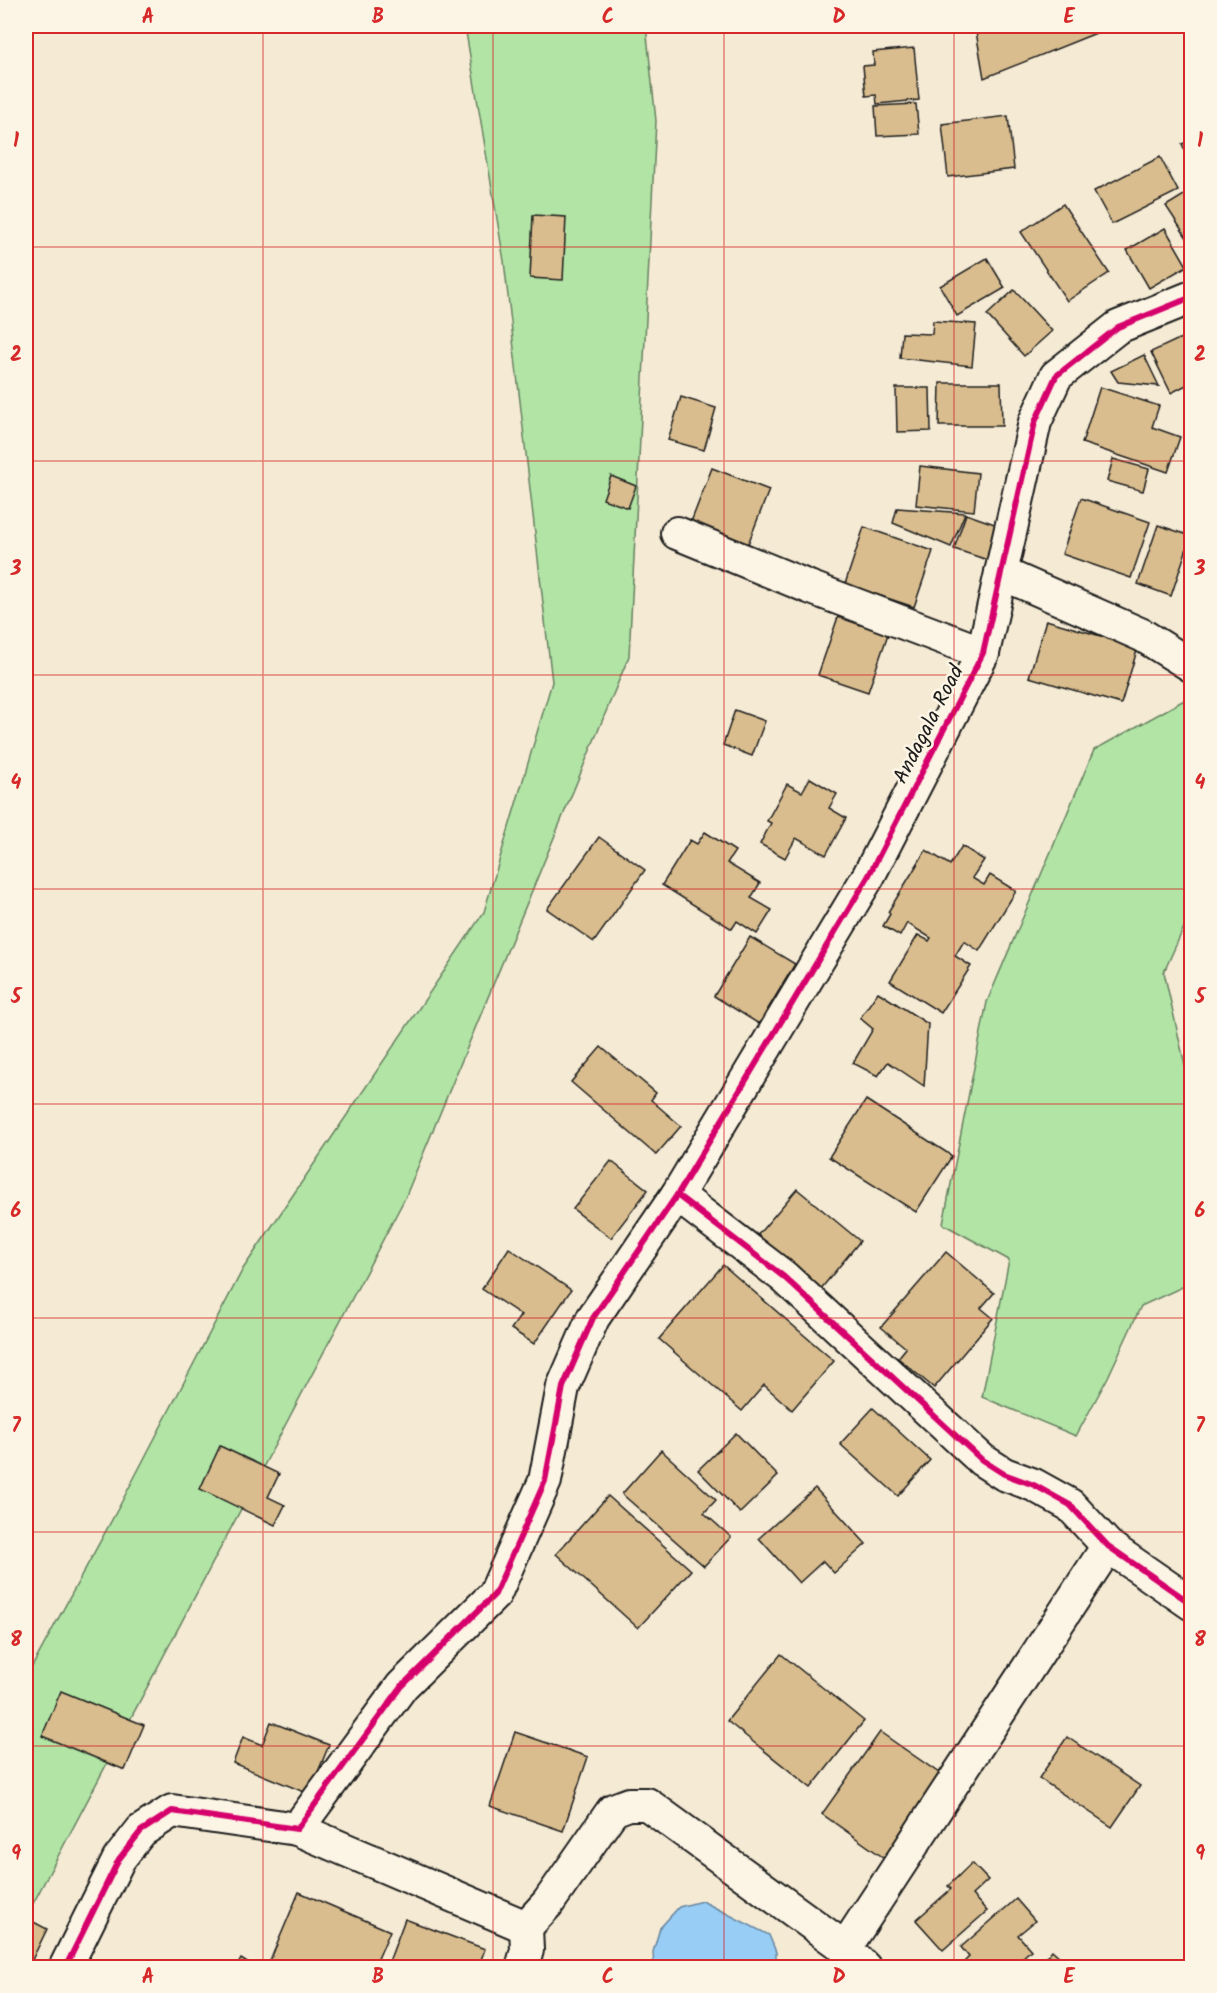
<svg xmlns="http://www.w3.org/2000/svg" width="1217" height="1993" font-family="Kalam,sans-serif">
<rect width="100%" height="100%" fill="#f5ead4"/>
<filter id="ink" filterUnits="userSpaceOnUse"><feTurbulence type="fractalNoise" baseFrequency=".0167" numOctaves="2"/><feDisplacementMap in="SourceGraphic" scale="12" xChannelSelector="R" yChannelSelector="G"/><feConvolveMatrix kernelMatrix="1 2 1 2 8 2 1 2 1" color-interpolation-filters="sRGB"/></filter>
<g filter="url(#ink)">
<!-- green -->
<g fill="#b1e4a5" stroke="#668060" stroke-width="1.5">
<path d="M465,26h181l10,95 -27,535 -224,542 -379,719v-239l94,-173 123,-236 241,-357 68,-230 -48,-421z"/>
<path d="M1191,683v230l-2,3 -25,56 27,120v191l-50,23 -33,71 -32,59 -94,-39 27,-137 -66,-36 44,-222 107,-252 94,-52z"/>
</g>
<!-- water -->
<path fill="#98cdf6" stroke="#66869f" stroke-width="1.5" d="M702,1901l67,34 7,17v15h-122l-1,-15 7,-24 19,-21z"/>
<!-- building -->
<g fill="#d9bd8e" stroke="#1c1c1c" stroke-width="1.5">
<path d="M975,26h124l2,5 -117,47z"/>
<path d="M914,48l5,52 -42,4 -1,-9 -10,1 -3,-30 11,-1 -1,-13z"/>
<path d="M916,104l3,30 -42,2 -2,-30z"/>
<path d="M1008,116l6,53 -66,8 -6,-53z"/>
<path d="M1192,140v26l-10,-22z"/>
<path d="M1160,157l18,34 -66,33 -18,-33z"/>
<path d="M1192,190v53l-1,1 -25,-38z"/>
<path d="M1063,204l46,69 -42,28 -46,-69z"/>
<path d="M533,215l33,2 -3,63 -33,-2z"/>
<path d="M1165,228l22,38 -38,22 -22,-38z"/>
<path d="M987,258l18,30 -48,28 -17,-30z"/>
<path d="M1014,290l38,41 -28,25 -37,-41z"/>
<path d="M933,321l43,3 -4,42 -72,-8 2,-25 30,1z"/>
<path d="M1192,333v49l-21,11 -20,-41z"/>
<path d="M1144,355l15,31 -41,-4 -7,-11z"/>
<path d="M940,383h61l1,43h-63z"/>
<path d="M1100,387l59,19 -7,21 28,10 -12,35 -86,-29z"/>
<path d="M896,388h34l1,43 -34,1z"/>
<path d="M681,397l35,11 -12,42 -36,-10z"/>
<path d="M1113,459l36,10 -6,22 -36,-10z"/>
<path d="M920,466l58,7 -4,38 -58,-6z"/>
<path d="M712,468l57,22 -21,54 -57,-22z"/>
<path d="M611,476l25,10 -8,22 -25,-9z"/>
<path d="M1081,498l69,24 -19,56 -69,-24z"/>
<path d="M897,508l68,5 -14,34 -58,-24z"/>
<path d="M966,514l40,14 -12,34 -40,-13z"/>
<path d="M1158,525l33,11 -20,60 -33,-12z"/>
<path d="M864,527l69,24 -19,56 -69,-23z"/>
<path d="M838,617l50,17 -20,58 -50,-17z"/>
<path d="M1046,620l92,27 -17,57 -92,-27z"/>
<path d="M735,710l30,11 -13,35 -29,-11z"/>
<path d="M810,778l27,16 -8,14 17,10 -20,37 -30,-17 -11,20 -25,-14 11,-21 -4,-2 20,-37 15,8z"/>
<path d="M705,832l30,19 -8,12 33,20 -9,15 21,12 -15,24 -20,-13 -5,8 -70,-44 28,-45 7,4z"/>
<path d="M599,837l46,33 -51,72 -47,-33z"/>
<path d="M962,846l22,14 -12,18 12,7 6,-10 26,16 -37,60 -15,-10 -9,15 16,10 -30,47 -51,-32 28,-46 11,6 2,-3 -24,-15 -7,13 -17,-10 7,-12 -2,-2 38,-62 24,15z"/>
<path d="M750,937l45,27 -36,60 -45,-28z"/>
<path d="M878,992l50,32 -4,62 -36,-24 -10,14 -25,-13 20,-34 -13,-11z"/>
<path d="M601,1047l55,46 -5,7 30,26 -25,29 -85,-73z"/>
<path d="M866,1100l86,56 -36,56 -87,-55z"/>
<path d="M611,1161l37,29 -37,48 -38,-29z"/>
<path d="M797,1189l63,52 -40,49 -64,-53z"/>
<path d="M509,1248l62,42 -37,54 -23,-15 10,-14 -39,-26z"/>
<path d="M946,1252l48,41 -13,15 12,10 -59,70 -36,-30 8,-10 -25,-21z"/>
<path d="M723,1265l111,96 -42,49 -28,-25 -22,26 -83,-72z"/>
<path d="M873,1408l57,52 -32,36 -58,-52z"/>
<path d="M736,1433l42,43 -38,37 -42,-43z"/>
<path d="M220,1446l59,28 -11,23 17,8 -10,20 -75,-36z"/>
<path d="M661,1450l55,50 -12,13 27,24 -27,29 -82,-72z"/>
<path d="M815,1488l51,56 -32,29 -11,-12 -24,22 -40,-45z"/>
<path d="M608,1496l83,74 -53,58 -82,-74z"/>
<path d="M781,1654l83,67 -53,67 -84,-67z"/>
<path d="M61,1691l83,34 -19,45 -83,-34z"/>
<path d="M271,1722l58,23 -20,49 -76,-31 10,-26 19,8z"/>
<path d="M515,1732l73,25 -25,74 -73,-25z"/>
<path d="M880,1732l66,46 -59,82 -65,-46z"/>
<path d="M1067,1737l73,49 -28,41 -73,-49z"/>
<path d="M972,1863l16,17 -16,15 15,16 -44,39 -27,-30 35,-31 -3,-3z"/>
<path d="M299,1892l91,39 -16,37h-107z"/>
<path d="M1016,1899l19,22 -17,14 13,15 -20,18h-43l-4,-6 5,-5 -8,-10z"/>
<path d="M26,1918l21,11 -19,39h-2z"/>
<path d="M405,1919l80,30 -7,19 -91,-1z"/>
<path d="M1052,1950l20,18h-35z"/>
<path d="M241,1959l14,9h-19z"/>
</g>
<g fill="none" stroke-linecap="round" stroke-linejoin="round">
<!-- minor casing -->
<g stroke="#1c1c1c" stroke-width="36">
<g id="minor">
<path d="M677,533l132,54 174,66"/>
<path d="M1001,573l141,62 50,31"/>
<path d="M677,1195l107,82 198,183 22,14 30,11 36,20 38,41 84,58"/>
<path d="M297,1829l229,98 1,23 -5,18"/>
<path d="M526,1927l22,-24 65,-93 16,-6h18l198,144 20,20"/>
<path d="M845,1948l263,-402"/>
<path d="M65,1968l54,-109 22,-28 31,-20 125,18 105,-143 93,-92 50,-113 18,-94 30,-69 84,-123 191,-318 115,-224 52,-231 21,-46 62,-49 74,-30"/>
</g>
</g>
<!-- minor -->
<use href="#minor" stroke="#fcf5e5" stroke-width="32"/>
<!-- cycleway casing -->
<g stroke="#fcf5e5" stroke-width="10">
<g id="cycleway">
<path d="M677,1195l107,82 198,183 22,14 30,11 36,20 38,41 84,58"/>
<path d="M65,1968l54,-109 22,-28 31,-20 125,18 105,-143 93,-92 50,-113 18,-94 30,-69 84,-123 191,-318 115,-224 52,-231 21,-46 62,-49 74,-30"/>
</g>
</g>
<!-- cycleway -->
<use href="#cycleway" stroke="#d6006c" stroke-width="6"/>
</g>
</g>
<!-- grid -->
<path fill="none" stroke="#d62828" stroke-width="1.5" stroke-opacity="0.55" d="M263,26v1942M493,26v1942M724,26v1942M954,26v1942M26,247h1166M26,461h1166M26,675h1166M26,889h1166M26,1104h1166M26,1318h1166M26,1532h1166M26,1746h1166"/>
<g text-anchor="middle" stroke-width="5" stroke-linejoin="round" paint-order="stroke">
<!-- street labels -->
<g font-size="21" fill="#1c1c1c" stroke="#fcf5e5">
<text transform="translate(928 724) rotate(-63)" y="7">Andagala Road</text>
</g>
</g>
<!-- margin -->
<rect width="1217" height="1993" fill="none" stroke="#fcf5e5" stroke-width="66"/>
<rect x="33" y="33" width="1151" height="1927" fill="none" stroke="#d62828" stroke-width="2"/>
<g font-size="20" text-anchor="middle" font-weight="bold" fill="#d62828">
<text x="148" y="23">A</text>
<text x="378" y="23">B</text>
<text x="608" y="23">C</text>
<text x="839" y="23">D</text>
<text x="1069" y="23">E</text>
<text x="16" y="147">1</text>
<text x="1200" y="147">1</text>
<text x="16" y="361">2</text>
<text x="1200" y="361">2</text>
<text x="16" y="575">3</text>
<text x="1200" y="575">3</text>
<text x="16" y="789">4</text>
<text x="1200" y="789">4</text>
<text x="16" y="1003">5</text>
<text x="1200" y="1003">5</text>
<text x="16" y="1217">6</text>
<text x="1200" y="1217">6</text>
<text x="16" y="1432">7</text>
<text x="1200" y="1432">7</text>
<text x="16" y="1646">8</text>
<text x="1200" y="1646">8</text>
<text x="16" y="1860">9</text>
<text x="1200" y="1860">9</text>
<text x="148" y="1983">A</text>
<text x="378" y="1983">B</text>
<text x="608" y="1983">C</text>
<text x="839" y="1983">D</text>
<text x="1069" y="1983">E</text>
</g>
</svg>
